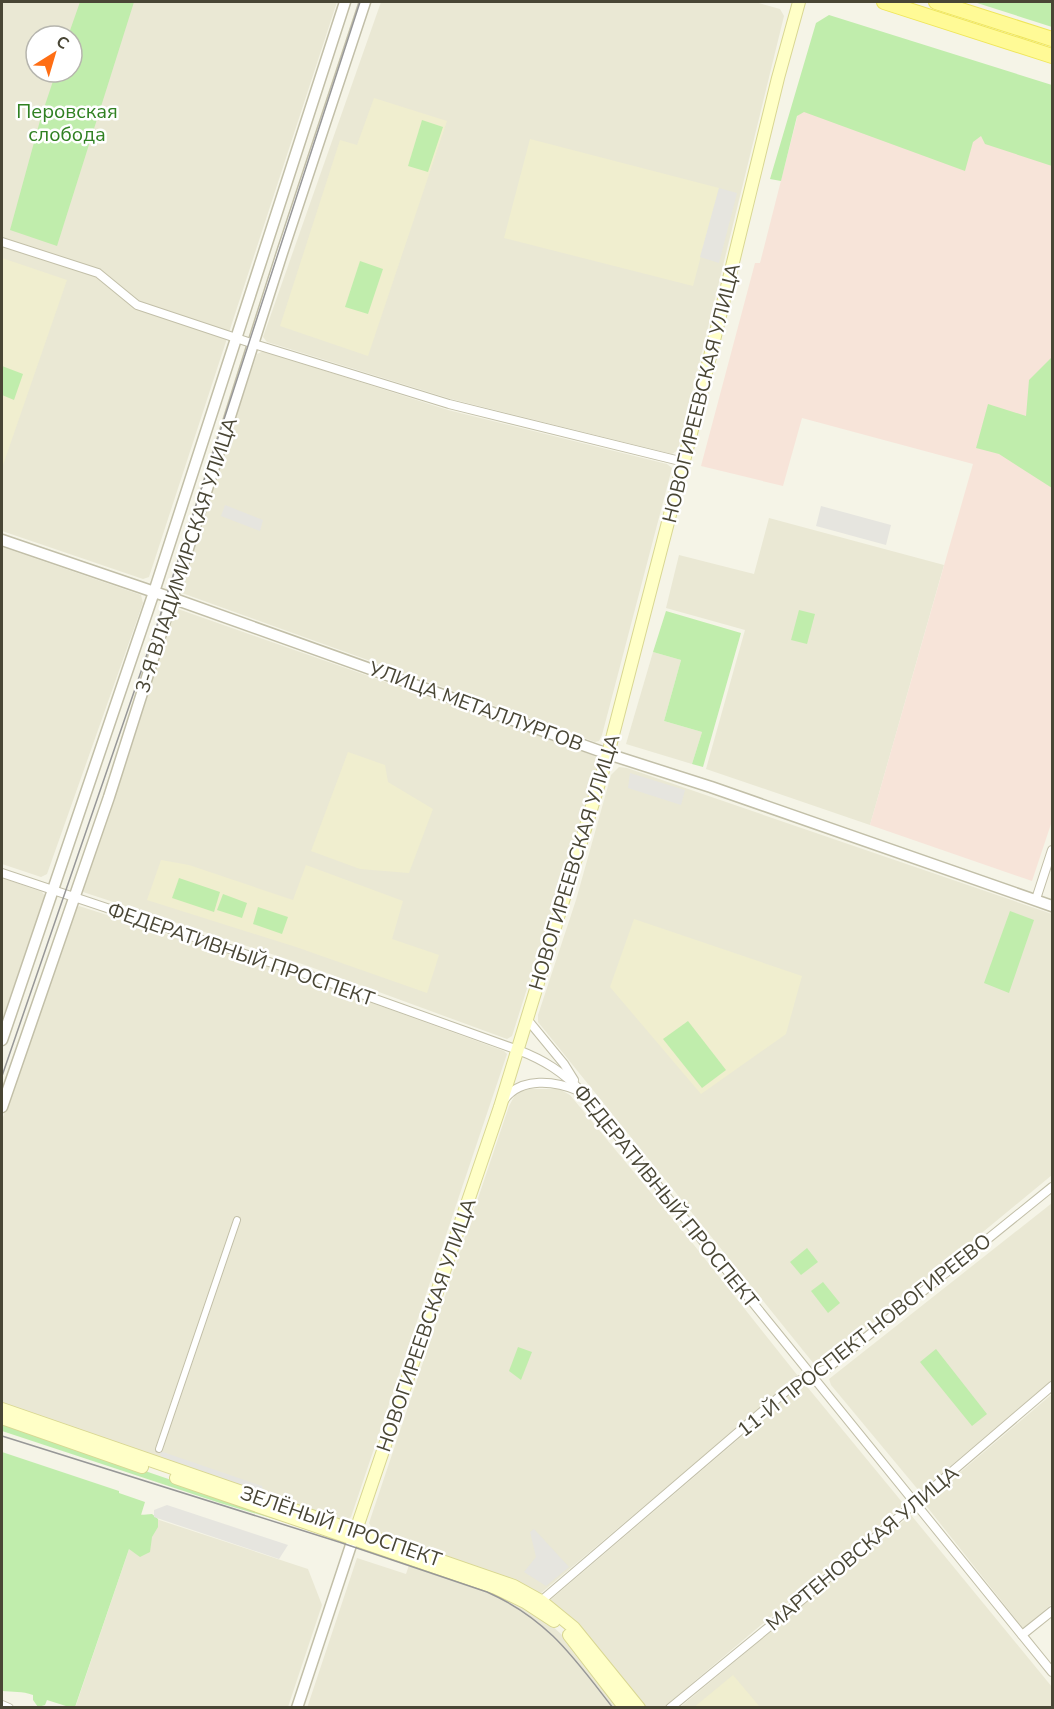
<svg xmlns="http://www.w3.org/2000/svg" width="1054" height="1709" font-family="'Nunito Sans',sans-serif">
<rect width="100%" height="100%" fill="#f5f4e7"/>
<!-- residential -->
<g fill="#eae8d4" fill-rule="evenodd">
<path d="M2,2h335l-188,575 -6,2 -141,-48zM36,36h36v36h-36z"/>
<path d="M381,2h374l25,7 4,7 -106,434 -6,4 -221,-55 -184,-57 -4,-5z"/>
<path d="M263,351l185,59 219,54 5,4 -70,267 -3,6 -4,1 -413,-149 -3,-5 78,-234z"/>
<path d="M769,518l175,47 -74,260 -164,-56 39,-139 -79,-22 12,-49 1,-4 75,19z"/>
<path d="M2,547l139,48 2,8 -96,271 -6,3 -39,-13z"/>
<path d="M178,609l412,145 6,3 1,9 -2,8 -83,262 -5,3 -199,-73 -225,-74 -2,-5 93,-274z"/>
<path d="M653,652l28,8 -17,61 38,11 -10,32 -66,-20z"/>
<path d="M619,767l8,1 425,146v261l-229,189h-9l-276,-342v-7l38,-115 35,-125z"/>
<path d="M2,878l40,14 3,4 -43,124z"/>
<path d="M79,906l230,74 195,71 3,3 -156,463 -6,5 -343,-117v-285l72,-210z"/>
<path d="M529,1089h30l11,6 120,145 108,136 -258,218 -31,-15 -136,-49 -4,-7 140,-417 7,-13z"/>
<path d="M1052,1203v177l-132,112 -89,-107 -2,-6z"/>
<path d="M804,1383l98,119 -1,5 -237,200h-20l-96,-105z"/>
<path d="M1052,1394v210l-29,24 -99,-125z"/>
<path d="M141,1514l167,55 14,36 -34,102 -213,1z"/>
<path d="M911,1515l141,172v20l-373,1z"/>
<path d="M357,1558l49,16 4,-12 89,31 28,15 23,16 23,21 50,63h-316z"/>
</g>
<!-- education -->
<g fill="#f0eecf">
<path d="M374,98l73,23 -79,235 -88,-30 60,-186 17,5z"/>
<path d="M530,139l189,49 -26,98 -189,-48z"/>
<path d="M2,258l65,22 -65,188z"/>
<path d="M348,752l37,13 3,17 45,27 -24,64 -49,-4 -49,-18z"/>
<path d="M161,860l28,5 104,35 13,-35 97,36 -11,38 47,16 -12,38 -131,-46 -149,-47z"/>
<path d="M634,919l168,57 -16,58 -85,60 -91,-107z"/>
<path d="M733,1675l27,32 -67,1z"/>
</g>
<!-- medical -->
<path fill="#f7e4d9" d="M819,31l233,75v715l-20,60 -162,-56 103,-361 -171,-46 -19,68 -82,-20 54,-203h5z"/>
<!-- green -->
<g fill="#c0edac">
<path d="M80,2h54l-77,244 -47,-16 31,-113 15,-45h16v-36h-4z"/>
<path d="M974,2h78v25z"/>
<path d="M829,15l223,70v81l-67,-22 -4,-8 -8,6 -8,29 -161,-59 -7,4 -16,65 -11,-2 46,-156z"/>
<path d="M422,120l21,7 -15,45 -20,-6z"/>
<path d="M360,261l23,8 -15,45 -23,-7z"/>
<path d="M1052,357v131l-53,-34 -23,-6 12,-44 38,12 3,-36z"/>
<path d="M2,366l21,8 -9,26 -12,-5z"/>
<path d="M799,610l16,4 -8,30 -16,-4z"/>
<path d="M666,611l75,22 -38,134 -11,-3 10,-32 -38,-11 17,-61 -28,-8z"/>
<path d="M179,878l41,14 -6,20 -42,-14z"/>
<path d="M223,894l24,9 -5,15 -25,-8z"/>
<path d="M258,907l30,10 -6,17 -29,-10z"/>
<path d="M1010,911l24,9 -25,73 -25,-10z"/>
<path d="M688,1021l38,49 -24,18 -39,-49z"/>
<path d="M807,1248l11,14 -17,13 -11,-13z"/>
<path d="M823,1282l17,21 -12,10 -17,-22z"/>
<path d="M518,1347l14,5 -11,28 -12,-9z"/>
<path d="M936,1349l51,65 -15,12 -52,-64z"/>
<path d="M2,1422l333,114v1l-115,-34 -218,-72z"/>
<path d="M2,1452l117,39v2l26,9 -4,13 11,-1 6,5v8l-6,10 -2,15 -10,5 -11,-8 -54,158h-6l-22,-7 -2,5 -7,2 -5,-7v-5c-11,-4 -20,-3 -31,-4z"/>
</g>
<!-- parking -->
<g fill="#e6e5df">
<path d="M719,188l18,5 -18,70 -19,-6z"/>
<path d="M225,505l38,15 -3,11 -39,-15z"/>
<path d="M821,506l70,19 -5,20 -70,-19z"/>
<path d="M630,773l55,17 -4,15 -53,-17z"/>
<path d="M160,1451l102,35 2,8 -103,-35z"/>
<path d="M167,1505l121,40 -9,14 -125,-42v-7z"/>
<path d="M534,1529l35,38 -23,19 -22,-14 12,-15 -6,-25z"/>
</g>
<g fill="none" stroke-linecap="round" stroke-linejoin="round">
<!-- pedestrian casing -->
<g stroke="#c2bfa8" stroke-width="8">
<path id="pedestrian" d="M159,1449l78,-229"/>
</g>
<!-- minor casing -->
<g stroke="#c2bfa8" stroke-width="10">
<g id="minor">
<path d="M2,242l96,31 39,32 117,39 195,60 235,58"/>
<path d="M2,873l309,103 207,74c26,10 45,22 65,43l469,579"/>
<path d="M1036,899l16,-49"/>
<path d="M527,1019l37,45 10,16"/>
<path d="M504,1100c17,-24 52,-19 75,-9"/>
<path d="M541,1601l257,-220 30,-13 224,-181"/>
<path d="M1022,1635l30,-24"/>
<path d="M2,1705l7,3"/>
<path d="M670,1708l133,-109 249,-213"/>
</g>
</g>
<!-- tertiary casing -->
<g stroke="#c2bfa8" stroke-width="13">
<g id="tertiary">
<path d="M2,540l164,56 442,158 103,33 341,119"/>
<path d="M2,1040l152,-448 191,-590"/>
<path d="M2,1107l107,-310 173,-544 83,-251"/>
<path d="M297,1708l56,-169"/>
</g>
</g>
<!-- secondary casing -->
<g stroke="#d9d792" stroke-width="14">
<g id="secondary">
<path d="M2,1409l512,177 27,15 33,27 65,80"/>
<path d="M2,1418l140,49"/>
<path d="M176,1478l320,110 29,14 29,19"/>
<path d="M353,1539l147,-432 108,-353 87,-336 83,-340 21,-76"/>
<path d="M569,1635l56,73"/>
</g>
</g>
<!-- primary casing -->
<g stroke="#efe65a" stroke-width="16">
<g id="primary">
<path d="M884,2l168,54"/>
<path d="M936,2l116,37"/>
</g>
</g>
<!-- pedestrian -->
<use href="#pedestrian" stroke="#fff" stroke-width="6"/>
<!-- minor -->
<use href="#minor" stroke="#fff" stroke-width="8"/>
<!-- tertiary -->
<use href="#tertiary" stroke="#fff" stroke-width="10"/>
<!-- secondary -->
<use href="#secondary" stroke="#ffffc7" stroke-width="12"/>
<!-- primary -->
<use href="#primary" stroke="#fffa96" stroke-width="14"/>
<!-- tram -->
<g stroke="#979797" stroke-width="1.5">
<path d="M2,1076l155,-451 203,-623"/>
<path d="M2,1436l337,106 148,50c61,27 87,66 126,116"/>
</g>
</g>
<g text-anchor="middle" stroke-width="5" stroke-linejoin="round" paint-order="stroke">
<!-- park labels -->
<g font-size="20" fill="#308122" stroke="#fff">
<text x="67" y="118">Перовская<tspan x="67" dy="23">слобода</tspan></text>
</g>
<!-- street labels -->
<g font-size="20" fill="#494635" stroke="#fff">
<text transform="translate(701 393) rotate(-76)" y="7">НОВОГИРЕЕВСКАЯ УЛИЦА</text>
<text transform="translate(186 555) rotate(-72)" y="7">3-Я ВЛАДИМИРСКАЯ УЛИЦА</text>
<text transform="translate(476 706) rotate(20)" y="7">УЛИЦА МЕТАЛЛУРГОВ</text>
<text transform="translate(574 862) rotate(-73)" y="7">НОВОГИРЕЕВСКАЯ УЛИЦА</text>
<text transform="translate(241 954) rotate(19)" y="7">ФЕДЕРАТИВНЫЙ ПРОСПЕКТ</text>
<text transform="translate(666 1196) rotate(51)" y="7">ФЕДЕРАТИВНЫЙ ПРОСПЕКТ</text>
<text transform="translate(426 1325) rotate(-71)" y="7">НОВОГИРЕЕВСКАЯ УЛИЦА</text>
<text transform="translate(864 1335) rotate(-38)" y="7">11-Й ПРОСПЕКТ НОВОГИРЕЕВО</text>
<text transform="translate(341 1526) rotate(19)" y="7">ЗЕЛЁНЫЙ ПРОСПЕКТ</text>
<text transform="translate(862 1548) rotate(-40)" y="7">МАРТЕНОВСКАЯ УЛИЦА</text>
</g>
</g>
<!-- border -->
<rect width="1054" height="1709" fill="none" stroke="#494635" stroke-width="6"/>
<!-- north arrow -->
<g transform="translate(54 54) rotate(37)"><circle r="28" fill="#ffffff" stroke="#b6b5ae" stroke-width="1.5"/>
<path d="M0-4.5L10 22L0 15L-10 22Z" fill="#ff6e14"/>
<text y="-9" font-size="16" font-weight="bold" text-anchor="middle" fill="#494635">С</text>
</g>
</svg>
